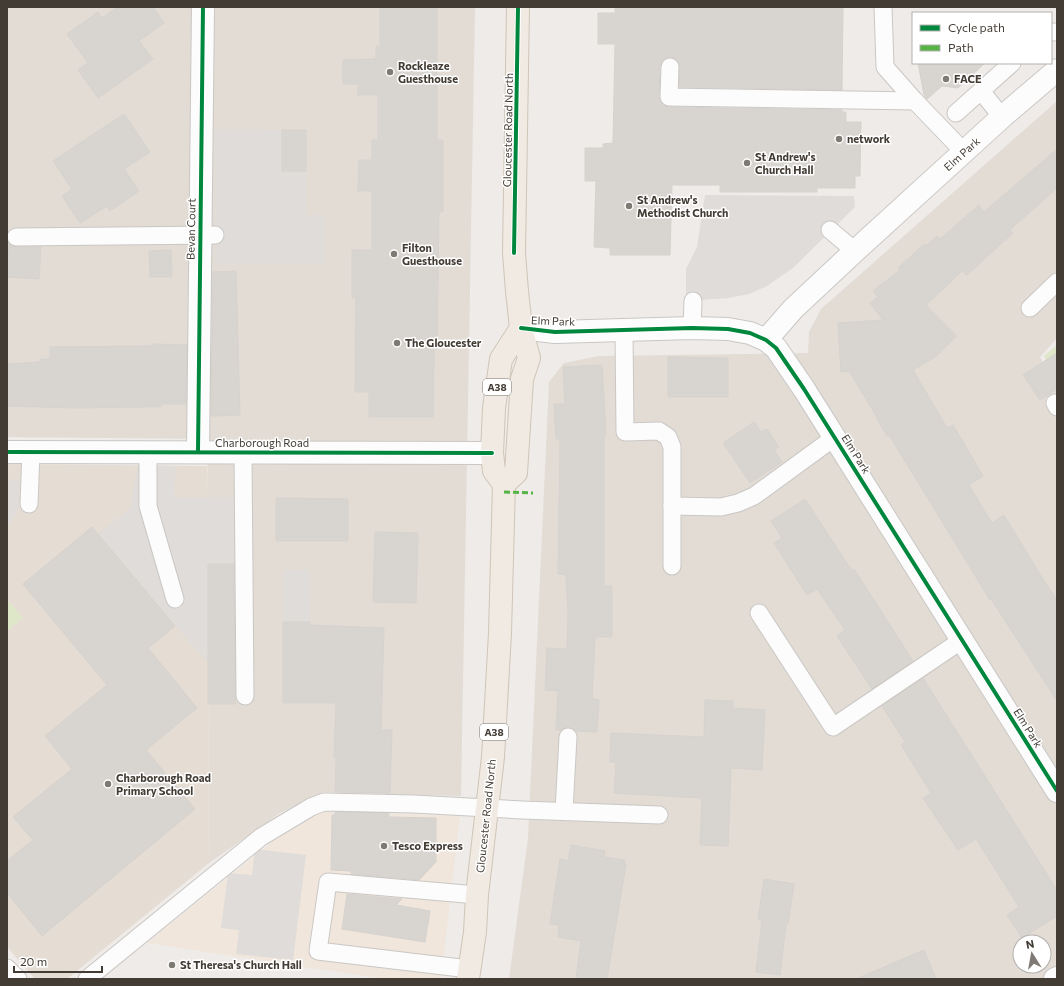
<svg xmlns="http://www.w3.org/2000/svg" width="1064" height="986" font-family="Commissioner,sans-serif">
<rect width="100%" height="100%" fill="#eeebe8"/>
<!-- residential -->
<g fill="#e2dcd5" fill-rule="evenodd">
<path d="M7,7h468l-14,789 -137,-4 -44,21 -71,50 -2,-366 1,-58 -201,-2z"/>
<path d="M1057,101v237l-17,19 17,31v591h-548l19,-141 21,-456 15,-19 35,-7 209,-3 1,-21 12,-23zM1020,942h24v24h-24z"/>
</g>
<!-- commercial -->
<path fill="#f0e6db" d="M324,812l136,4 -19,163h-56l-238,-36 139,-112z"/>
<!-- education -->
<path fill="#e5ddd4" d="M7,464l200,2 2,397 -142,116h-32l-28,-32z"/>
<!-- green -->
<g fill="#dfe7c9">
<path d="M1057,345v35l-13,-24z"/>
<path d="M7,599l16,19 -16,13z"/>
</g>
<!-- parking -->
<g fill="#dfdcd9">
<path d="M215,129l67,1v41h24v44h18v49h-109z"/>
<path d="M705,195l149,1 1,11 -62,61 -26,18 -18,8 -21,4 -42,3v-32l11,-22z"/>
<path d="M138,465l38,1 -2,31h69l1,67h-36v98l-33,-36 -77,-92 32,-25z"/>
<path d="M7,480h13l-2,29 -11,20z"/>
<path d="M283,570h26l1,52h-27z"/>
<path d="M255,849l51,6 -13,105 -57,-6 3,-24 -18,-2 7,-55 24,2z"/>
</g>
<!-- building -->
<g fill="#d8d4d0" stroke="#d6d2ce">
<path d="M117,7h36l11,16 -25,18 14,18 -55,39 -20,-28 10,-7 -21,-29 31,-22 4,6z"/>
<path d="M380,7h57v133h6v72h-4l-2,137h-3l-1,68h-64v-25h-14l1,-94h-4v-48h20v-59h-14l1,-31h13v-20h6v-45h-20v-11h-15v-24l33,-1v-13h4z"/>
<path d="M615,7h228l-1,83 -163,-3v-24l-3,-4 -6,-2 -4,1 -4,3 -2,5 -1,31 1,4 4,4 5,2 173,3v2h4v10h15l-1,54h-5v12h-38v4h-97v-7h-48l-2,70h-60v-7l-16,-1 2,-66h-11v-33h18v-4l10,-1 2,-99h-17v-31h17z"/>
<path d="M918,63h67l-27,25 -16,-2 -15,13 -3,-4z"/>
<path d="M124,114l26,38 -26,17 15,22 -29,20 -3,-5 -27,17 -18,-27 10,-7 -19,-28z"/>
<rect x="282" y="130" width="24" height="41"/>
<path d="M1057,149v39l-47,42 3,3 -46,42 -5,-4 -36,34 31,31 -22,21 -22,13 34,58 6,-3 30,51 -14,9 23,38 12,-8 39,64 14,21v101l-66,-102 -1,1 -101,-165 -2,1 -11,-19h1l-28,-46 -8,1 -3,-49 45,-3 -13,-17 8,-6 -5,-6 27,-21 -2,-2 26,-24 2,2 11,-10 3,3 39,-34 5,7z"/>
<path d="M9,243l7,4h25l-2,32 -32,-2z"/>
<path d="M171,250l1,27h-22l-1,-26z"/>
<path d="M236,271l4,144 -29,1 2,-144z"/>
<path d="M152,344l35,1 -1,59h-25v3h-19l-68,1 -67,-2v-42l33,-2v-3h10v-12l102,-1z"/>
<path d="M1057,353v36l-17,11 -17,-25z"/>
<path d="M668,357l60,1v39h-60z"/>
<path d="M602,365l4,71h-2v150h8v51h-17l-3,62 7,1 -2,32 -22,-1 -7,-4 -7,3h-5l2,-39 -13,-1 2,-42 20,1 1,-38 -2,-36 -8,-1 2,-135h-4l-2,-35h11l-2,-37z"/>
<path d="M754,422l7,10 6,-3 12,18 -5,3 8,12 -32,21 -27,-40z"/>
<path d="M276,498l72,1v42h-72z"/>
<path d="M805,499l47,72 2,-2 59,92 -41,28 -35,-53 8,-6 -28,-41 -10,6 -33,-52 8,-5 -11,-17z"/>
<path d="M92,527l83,99 -27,22 49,60 -51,42 49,59 -153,127 -35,-43v-32l26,-21 -20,-23 59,-48 -27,-33 62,-51 -84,-101z"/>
<path d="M375,532l43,1 -2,70 -43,-1z"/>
<path d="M208,564h26l1,140h-27z"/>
<path d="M283,622h27v3l74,3 -3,102h11l-2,63 -55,-1 1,-34 -2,-1 2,-54h-53z"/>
<path d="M923,678l134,212v26l-35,22 -15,-23 12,-8 -43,-68 -18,11 -35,-52 8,-5 -30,-48 4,-3 -23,-36z"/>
<path d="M705,700l28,1v7l32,2 -3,60 -31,-2 -3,78 -28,-1 2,-47 -88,-5 2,-31h-6l1,-29 93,4z"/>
<path d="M335,812l54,1v4l47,1v44l-17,18 -68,-6v-3l-20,-1 1,-55h3z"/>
<path d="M571,845l34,6 -1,6 21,3 -1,4h2l-19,115h-31l5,-38 -23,-4 1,-12 -9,-1 10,-65 8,2z"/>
<path d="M764,879l30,5 -6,40h-2l-6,51 -24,-3 6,-52 -4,-1z"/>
<path d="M347,894l55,5 -6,6 34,6 -5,31 -83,-13z"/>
<path d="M924,950l12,29h-80z"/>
</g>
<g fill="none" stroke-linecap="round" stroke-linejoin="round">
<!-- lane casing -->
<g stroke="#cac7c4" stroke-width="19">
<g id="lane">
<path d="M883,7l2,60 30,34 49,51"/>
<path d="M1051,32h6"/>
<path d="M670,67l-1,30 246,4"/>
<path d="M981,91l21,26"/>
<path d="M956,113l56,-50"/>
<path d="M830,230l25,21"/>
<path d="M16,237l199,-2"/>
<path d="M1030,308l27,-26"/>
<path d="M692,328l1,-27"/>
<path d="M624,330l1,102 34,-1 9,6 4,10v59l49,1 17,-4 16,-7 81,-59"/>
<path d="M1055,403l2,4"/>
<path d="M148,452v54l27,93"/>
<path d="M243,453l2,243"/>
<path d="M29,504l2,-52"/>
<path d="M672,506v60"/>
<path d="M759,613l74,114 129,-87"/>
<path d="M564,811l4,-74"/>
<path d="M7,968l11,11"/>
<path d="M469,969l-151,-18 10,-69 149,13"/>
<path d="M87,979l174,-142 50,-30 13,-5 90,2 108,6 137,5"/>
</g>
</g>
<!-- street casing -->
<g stroke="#cac7c4" stroke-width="24">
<g id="street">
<path d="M521,328l34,4 137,-4 36,1 22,4 16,7 10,8 28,41 253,402"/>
<path d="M766,340l27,-31 62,-58 147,-134 55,-47"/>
<path d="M7,452l485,1"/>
<path d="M198,452l5,-445"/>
<path d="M1055,979l2,-1"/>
</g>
</g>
<!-- primary casing -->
<g stroke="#cfc5b7" stroke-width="24">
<g id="primary">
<path d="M504,484l12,-11 6,-94 7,-21 -8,-30 -4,-37 -3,-38 4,-246"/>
<path d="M468,979l7,-47 2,-37 16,-138 7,-124 4,-149 -10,-13 -2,-18 2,-45 7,-49 20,-31"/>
</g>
</g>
<!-- lane -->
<use href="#lane" stroke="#fcfcfc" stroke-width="17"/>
<!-- street -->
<use href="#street" stroke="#fcfcfc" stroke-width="22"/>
<!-- primary -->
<use href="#primary" stroke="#f0eae3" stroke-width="22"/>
<!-- quiet -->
<path stroke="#57b346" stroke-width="3" stroke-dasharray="6 3" stroke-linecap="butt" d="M504,492l29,1"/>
<!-- cycleway casing -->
<g stroke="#fff" stroke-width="6">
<g id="cycleway">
<path d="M514,253l4,-246"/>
<path d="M521,328l34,4 137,-4 36,1 22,4 16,7 10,8 28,41 253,402"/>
<path d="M7,452l485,1"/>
<path d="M198,452l5,-445"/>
</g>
</g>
<!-- cycleway -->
<use href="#cycleway" stroke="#00873e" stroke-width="4"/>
</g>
<!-- markers -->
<g fill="#7f7974" stroke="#fff" stroke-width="1.5">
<circle cx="390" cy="72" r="4"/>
<circle cx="946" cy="79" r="4"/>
<circle cx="839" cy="139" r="4"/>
<circle cx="747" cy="163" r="4"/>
<circle cx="629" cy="206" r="4"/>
<circle cx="394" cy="254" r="4"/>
<circle cx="397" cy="343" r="4"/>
<circle cx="108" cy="784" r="4"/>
<circle cx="384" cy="846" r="4"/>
<circle cx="172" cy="965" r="4"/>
</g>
<g text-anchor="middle" stroke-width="3" stroke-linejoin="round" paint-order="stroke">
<!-- shield labels -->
<g fill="#fff" stroke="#7b7672" stroke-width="1">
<rect x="483" y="379" width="28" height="16" rx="3"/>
<rect x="480" y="724" width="28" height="16" rx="3"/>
</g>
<g font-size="10" font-weight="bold" fill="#433c35">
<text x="497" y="391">A38</text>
<text x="494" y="736">A38</text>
</g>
<!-- poi labels -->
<g font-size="11" font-weight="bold" fill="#433c35" stroke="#fff" text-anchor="start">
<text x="398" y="70">Rockleaze<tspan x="398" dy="13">Guesthouse</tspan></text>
<text x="954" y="83">FACE</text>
<text x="847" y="143">network</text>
<text x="755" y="161">St Andrew's<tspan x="755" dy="13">Church Hall</tspan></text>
<text x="637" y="204">St Andrew's<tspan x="637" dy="13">Methodist Church</tspan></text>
<text x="402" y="252">Filton<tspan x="402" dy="13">Guesthouse</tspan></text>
<text x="405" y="347">The Gloucester</text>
<text x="116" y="782">Charborough Road<tspan x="116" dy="13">Primary School</tspan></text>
<text x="392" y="850">Tesco Express</text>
<text x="180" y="969">St Theresa's Church Hall</text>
</g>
<!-- street labels -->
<g font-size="11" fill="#433c35" stroke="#fff">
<text transform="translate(508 130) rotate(-89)" y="4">Gloucester Road North</text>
<text transform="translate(962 154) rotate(-42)" y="4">Elm Park</text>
<text transform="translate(191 229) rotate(-89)" y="4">Bevan Court</text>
<text transform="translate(553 321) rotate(2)" y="4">Elm Park</text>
<text x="262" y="447">Charborough Road</text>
<text transform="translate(856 454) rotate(58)" y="4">Elm Park</text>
<text transform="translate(1028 728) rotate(58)" y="4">Elm Park</text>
<text transform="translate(486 816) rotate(-84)" y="4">Gloucester Road North</text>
</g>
</g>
<!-- border -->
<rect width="1064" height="986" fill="none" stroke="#433c35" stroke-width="16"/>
<!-- legend -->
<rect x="912" y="12" width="140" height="52" fill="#ffffff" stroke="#b4b1ae"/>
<rect x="920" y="25" width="20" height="6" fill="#00873e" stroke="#b4b1ae"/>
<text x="948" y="32" font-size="12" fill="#433c35">Cycle path</text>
<rect x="920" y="45" width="20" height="6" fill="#57b346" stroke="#b4b1ae"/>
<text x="948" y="52" font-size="12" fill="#433c35">Path</text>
<!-- north arrow -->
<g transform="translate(1032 954) rotate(349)"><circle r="19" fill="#ffffff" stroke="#b4b1ae"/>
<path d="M0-3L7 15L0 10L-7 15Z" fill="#7f7974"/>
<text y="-6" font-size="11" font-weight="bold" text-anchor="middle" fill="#433c35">N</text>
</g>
<!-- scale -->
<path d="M14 966v6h88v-6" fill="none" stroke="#433c35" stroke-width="2"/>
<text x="20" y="966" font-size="12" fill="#433c35" stroke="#ffffff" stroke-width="3" paint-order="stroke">20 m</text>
</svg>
